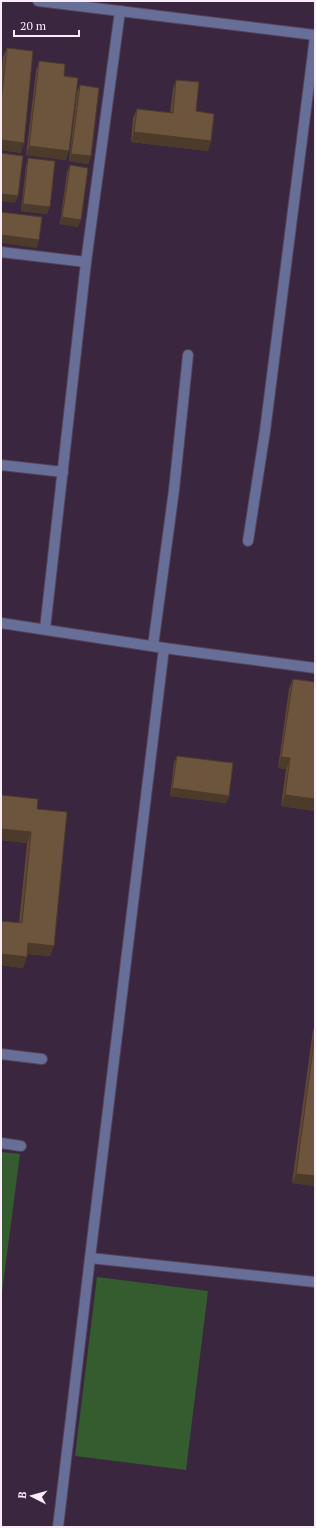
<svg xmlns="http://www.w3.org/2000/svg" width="316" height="1528" font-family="'PT Serif',serif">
<rect width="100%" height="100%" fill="#3a273f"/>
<!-- pitch -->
<g fill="#345c2e">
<path d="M1,1152l19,2 -19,146z"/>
<path d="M97,1277l111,14 -22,179 -111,-14z"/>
</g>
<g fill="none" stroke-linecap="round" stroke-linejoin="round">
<!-- service casing -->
<g stroke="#554359" stroke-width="12">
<g id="service">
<path d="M1,465l62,7"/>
<path d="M248,541l17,-110 50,-394"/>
<path d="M1,1054l41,5"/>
<path d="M1,1143l20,3"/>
<path d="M90,1258l225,24"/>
<path d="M58,1527l32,-269 74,-610"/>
</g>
</g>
<!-- minor casing -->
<g stroke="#554359" stroke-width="12">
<g id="minor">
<path d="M38,1l277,34"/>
<path d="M1,252l85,10"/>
<path d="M45,629l41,-367 34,-251"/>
<path d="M153,646l21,-156 14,-135"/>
</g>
</g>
<!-- tertiary casing -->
<g stroke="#554359" stroke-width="12">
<path id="tertiary" d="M1,623l163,25 151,20"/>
</g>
<!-- service -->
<use href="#service" stroke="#676e97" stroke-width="10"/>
<!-- minor -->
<use href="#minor" stroke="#676e97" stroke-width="10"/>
<!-- tertiary -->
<use href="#tertiary" stroke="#676e97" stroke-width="10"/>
</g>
<!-- wall -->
<g fill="#5e4834">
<path d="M7,48l14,105 -20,-3v-71l2,-22z"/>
<path d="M39,61l25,15 2,84 -40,-5 10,-84z"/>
<path d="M176,80l20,31 12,40 -77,-9 2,-24 4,-9 33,4 3,-24z"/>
<path d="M80,85l11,71 -3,8 -19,-3 8,-69z"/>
<path d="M28,158l19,56 -26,-3 5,-46z"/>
<path d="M70,165l8,62 -18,-3 7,-52z"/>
<path d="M293,679l22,49v83l-34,-5 5,-37 -8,-1 11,-79z"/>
<path d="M177,756l52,40 -3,7 -56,-7 4,-33z"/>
<path d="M1,795l36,14 13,147 -23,-2 -4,14 -22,-3v-44l18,2 8,-80 -26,-3z"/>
<path d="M315,1026v160l-23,-3 21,-153z"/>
</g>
<!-- shaded-wall -->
<g fill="#4c3b2a">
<path d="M134,132l77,9 -3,10 -77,-9z"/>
<path d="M1,140l23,3 -3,10 -20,-3z"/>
<path d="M29,146l40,5 -3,9 -40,-5z"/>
<path d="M71,154l20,2 -3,8 -19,-3z"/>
<path d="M1,194l17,2 -3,7 -14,-2z"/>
<path d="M23,204l27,3 -3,7 -26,-3z"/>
<path d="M62,217l19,3 -3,7 -18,-3z"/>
<path d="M1,235l38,5 -2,8 -36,-5z"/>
<path d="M281,757l9,1 -4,11 -8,-1z"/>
<path d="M172,788l57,8 -3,7 -56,-7z"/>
<path d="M285,795l30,4v12l-34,-5z"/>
<path d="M1,829l30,3 -4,11 -26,-3z"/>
<path d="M28,943l26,3 -4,10 -26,-2z"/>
<path d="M1,954l26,3 -4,11 -22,-3z"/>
<path d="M296,1174l19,2v10l-23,-3z"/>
</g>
<!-- building -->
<g fill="#6d543c" stroke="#4c3b2a">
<path d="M7,48l26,3 -9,92 -23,-3v-38z"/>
<path d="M39,61l26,3 -1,12 14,2 -9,73 -40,-5z"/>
<path d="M176,80l23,2 -3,29 18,3 -3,27 -77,-9 3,-23 36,4z"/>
<path d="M80,85l19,3 -8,68 -20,-2z"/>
<path d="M1,153l22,3 -5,40 -17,-2z"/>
<path d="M28,158l27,3 -5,46 -27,-3z"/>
<path d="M70,165l18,3 -7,52 -19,-3z"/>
<path d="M1,212l41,5 -3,23 -38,-5z"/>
<path d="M293,679l22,3v117l-30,-4 5,-37 -9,-1z"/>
<path d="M177,756l56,7 -4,33 -57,-8z"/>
<path d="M1,795l37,4 -1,10 30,3 -13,134 -26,-3 -1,14 -26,-3v-33l21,2 9,-91 -30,-3z"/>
<path d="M315,1034v142l-19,-2z"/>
</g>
<!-- border -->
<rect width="316" height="1528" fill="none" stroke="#f9edfc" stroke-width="4"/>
<!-- north arrow -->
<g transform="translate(32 1496) rotate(276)" stroke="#3a273f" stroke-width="3" paint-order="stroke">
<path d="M0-3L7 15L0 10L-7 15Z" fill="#f9edfc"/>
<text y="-6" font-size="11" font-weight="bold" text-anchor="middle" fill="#f9edfc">B</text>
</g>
<!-- scale -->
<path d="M14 30v6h65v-6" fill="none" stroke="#f9edfc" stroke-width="2"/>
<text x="20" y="30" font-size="12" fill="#f9edfc" stroke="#3a273f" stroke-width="3" paint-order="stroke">20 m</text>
</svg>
